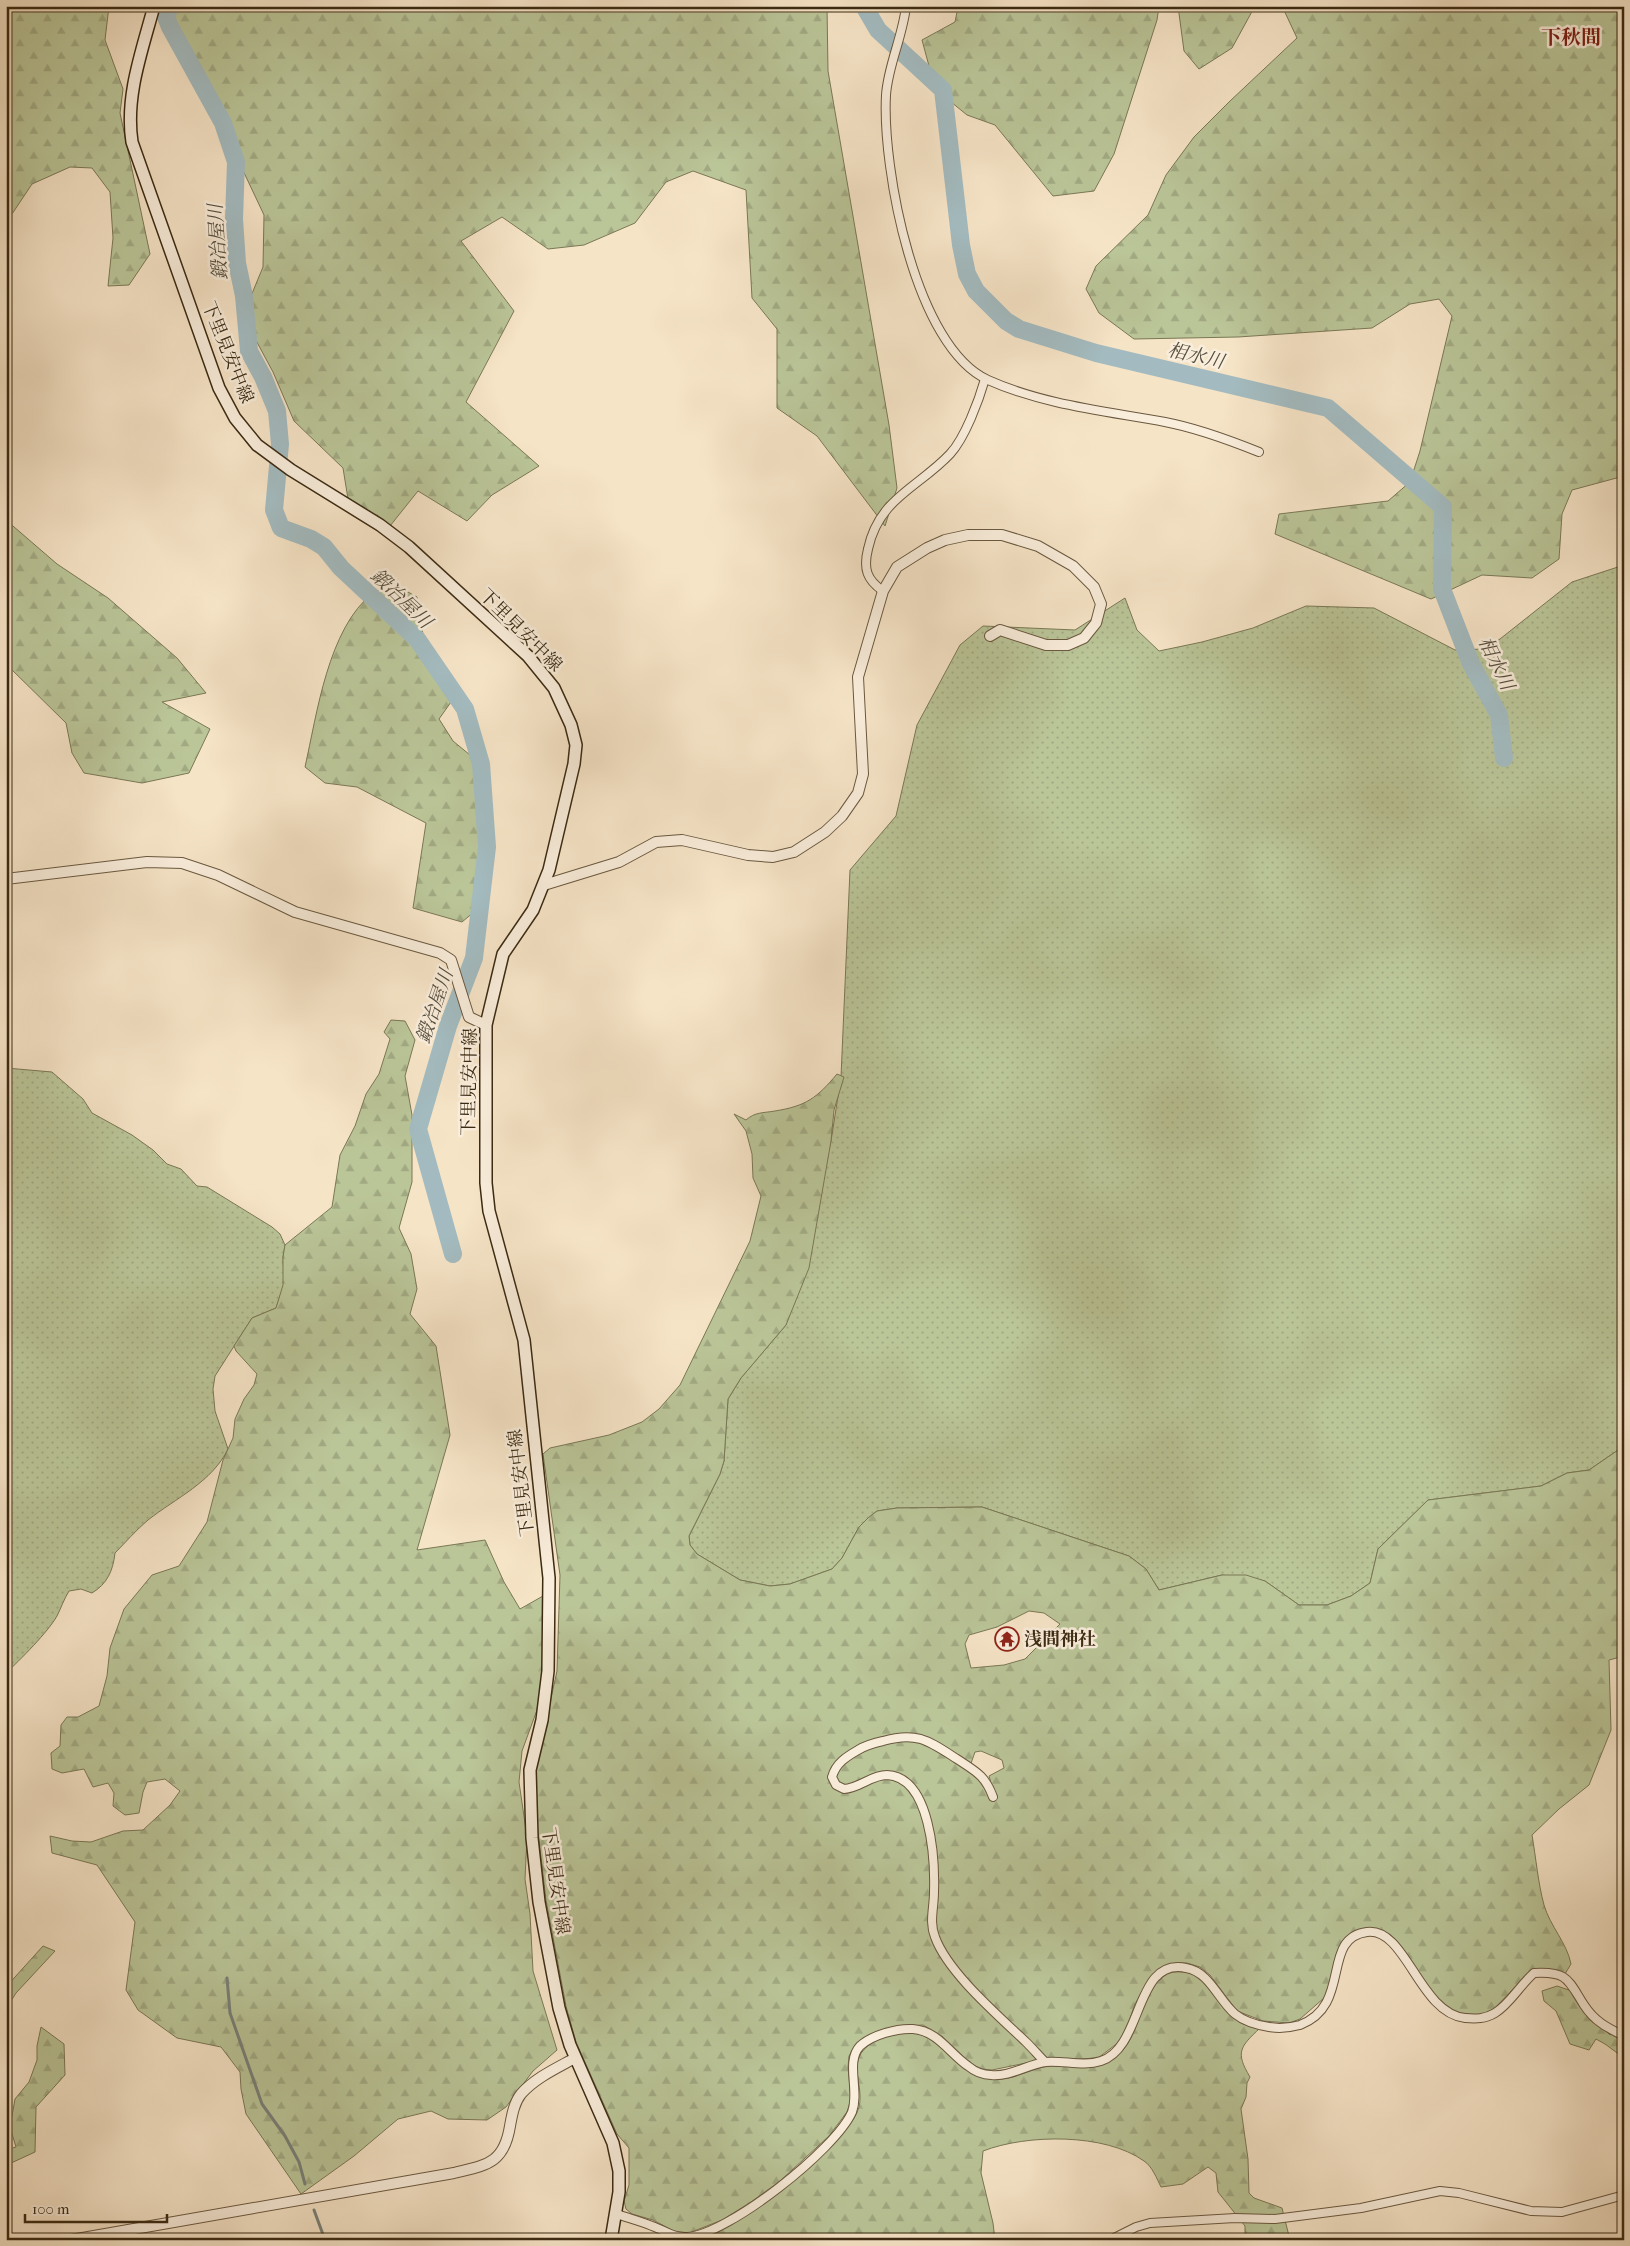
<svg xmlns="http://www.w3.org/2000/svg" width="1630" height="2246" font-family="'IM FELL French Canon','Noto Serif JP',serif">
<defs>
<pattern id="grass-dots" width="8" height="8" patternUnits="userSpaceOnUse" patternTransform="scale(1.25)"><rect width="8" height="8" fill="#bac598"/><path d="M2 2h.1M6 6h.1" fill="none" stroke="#a1a982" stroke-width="1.8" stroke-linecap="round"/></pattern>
<pattern id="forest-firs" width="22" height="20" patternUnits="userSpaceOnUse" patternTransform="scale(1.25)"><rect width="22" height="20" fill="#bac598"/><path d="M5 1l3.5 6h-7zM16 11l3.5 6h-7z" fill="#a1a982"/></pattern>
</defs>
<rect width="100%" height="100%" fill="#f6e4c7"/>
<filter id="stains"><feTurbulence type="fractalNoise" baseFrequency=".004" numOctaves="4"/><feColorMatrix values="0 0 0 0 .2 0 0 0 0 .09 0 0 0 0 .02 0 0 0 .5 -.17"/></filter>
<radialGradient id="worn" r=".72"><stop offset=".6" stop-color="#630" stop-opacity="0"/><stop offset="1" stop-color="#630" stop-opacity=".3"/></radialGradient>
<!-- grass -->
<g fill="url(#grass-dots)" stroke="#7a7855">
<path d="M1624,565v881l-35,24 -22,3 -26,13 -113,14 -50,49 -8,34 -19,13 -24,9h-28l-34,-24 -43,-6 -63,15 -13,-21 -17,-13 -147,-49 -85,1 -20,3 -9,7 -9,9 -17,31 -10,11 -42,15 -20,2 -30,-6 -43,-26 -7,-9 -1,-9 31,-62 4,-13 4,-62 13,-21 45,-53 45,-184 10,-64 9,-207 46,-54 21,-91 43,-80 23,-19 92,4 50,-32 12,32 22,21 43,-9 51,-14 53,-22 68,2 81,42 29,-1 16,-10 72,-57z"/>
<path d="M6,1068l46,4 31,27 9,14 40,22 21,15 14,14 14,5 16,17 10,1 65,40 8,7 5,11 -2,12 1,28 -8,23 -24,10 -37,58 -2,13 2,22 13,38c-16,33 -52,49 -80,71 -12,10 -23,23 -33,33 -2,18 -8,31 -23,40l-11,-4 -12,2c-5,8 -8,17 -12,25 -9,16 -37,44 -51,57z"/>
</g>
<!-- forest -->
<g fill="url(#forest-firs)" stroke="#7a7855" fill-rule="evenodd">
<path d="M6,6h103l-4,34 18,49 -3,24 30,141 -21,31 -21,1 5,-48 -3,-46 -18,-24 -22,-1 -38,17 -26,39z"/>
<path d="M173,6h654l1,65 61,354 8,63 -12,38 -68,-90 -40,-28v-79l-25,-31 -6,-108 -53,-19 -27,11 -31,41 -51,22 -36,4 -46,-32 -41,24 53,70 -48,91 73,64 -47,29 -25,26 -49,-30 -28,35 -42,-27 -5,-31 -49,-47 -21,-49 -21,-39 -1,-37 12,-29 1,-52 -25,-53 -13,-39 -54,-98 -1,-9z"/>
<path d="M955,6h204l-2,14 -43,134 -20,37 -41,5 -58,-71 -28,-10 -27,-22 -11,-27 -7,-26 33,-18 2,-10z"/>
<path d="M1178,6h77l-23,42 -33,21 -15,-18z"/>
<path d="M1282,6h342v470l-52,14 -10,24 -3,45 -27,19 -50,-3 -51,24 -156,-65 4,-20 109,-13 22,-19 10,-31 32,-135 -13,-17 -29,5 -38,24 -134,9 -104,2 -35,-26 -13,-24 10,-23 52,-51 18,-40 28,-38 35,-35 68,-64z"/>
<path d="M6,520l51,44 51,34 69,60 29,35 -44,9 48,27 -21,44 -47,10 -58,-10 -12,-20 -6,-30 -60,-59z"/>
<path d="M399,587l18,10 3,27 9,29 25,32 -3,17 -12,17 14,22 34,28 -1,35 3,51 -9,52 -18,15 -49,-14 13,-85 -69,-36 -32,-4 -20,-16c12,-53 23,-139 68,-174 6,-4 18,-4 26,-6z"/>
<path d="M391,1020l14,1 10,19 -10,36 7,39v67l-13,46 12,26 6,35 -7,25 26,32 14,89 -33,115 68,-10 19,42 16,27 23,-13 1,74 -7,40 -15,41 -3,31 8,55 -2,42 5,35 3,57 24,79 -24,21 -27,36 -19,13 -39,-1 -17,-8 -33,8 -44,37 -53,38 -55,-80 -5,-25 -1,-17 -19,-25 -44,-9 -39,-28 -12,-20 9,-68 -38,-57 -45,-12 -2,-17 22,5 19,1 32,-11 20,-1 27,-25 10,-14 -15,-12 -18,3 -4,10 -4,21 -14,2 -12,-9 1,-13 -6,-10 -15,4 -9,-18 -22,4 -10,-4 -1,-16 9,-7 1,-21 6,-8h11l21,-11 8,-30 3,-28 14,-39 28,-34 27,-9 28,-44 16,-62 10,-22 2,-19 9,-20 10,-14 3,-11 -21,-23 -2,-5 18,-28 24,-10 7,-23v-28l2,-12 47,-38 8,-52 15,-29 11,-32 13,-20 11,-35 -6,-7z"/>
<path d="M837,1074l7,3 -10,33 -3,31 -22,127 -23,57 -45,53 -13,21 -4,62 -4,13 -31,62 1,9 7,9 43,26 30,6 20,-2 42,-15 10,-11 17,-31 9,-9 9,-7 20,-3 85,-1 147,49 17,13 13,21 63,-15h24l19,6 34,24h28l24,-9 19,-13 8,-34 50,-49 113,-14 26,-13 22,-3 35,-24v210l-15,4 2,70 -22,55 -30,24 -27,26c4,23 6,48 12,70 6,21 23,38 27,59l-6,10 -10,-3 -33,9 -31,32 -10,4 -22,-1 -17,-10 -48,-64 -32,-11 -20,12 -6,13 -5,32 -7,11 -24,21 -11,4 -26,-2 -26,-10 -27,-36 -10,-8 -13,-4h-10l-10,3 -18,13 -14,25 -12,35 -25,19 -62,3 -44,9 -10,-1 -11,-5 -29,-28 -19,-11 -29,2 -22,8 -15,8 -8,13 -1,11 3,32 -4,13 -18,24 -49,45 -29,21 -29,18 -33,13 -15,-2 -21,-11 -21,-6 -6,-5 -2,-8 5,-16v-37l-12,-14 -41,-92 -10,-36 -20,-106 -12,-102 1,-27 22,-100 3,-96 -17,-121 7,-6 59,-13 33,-13 17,-13 21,-24 70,-144 11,-45 -8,-18 -1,-24 -6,-23 -12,-17 12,6c9,-8 17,-7 29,-9 31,-5 42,-13 62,-37zM1029,1611l15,2 16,11 -35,35 -21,6 -33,3 -6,-24 4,-9 28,-8zM981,1751l21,9 2,8 -15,8 6,20 -26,-27 6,-17z"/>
<path d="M43,1946l12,5 -39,42 -10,16v-22z"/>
<path d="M1176,1970l17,3 10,8 30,35 10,8 17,4c-20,19 -25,24 -10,49l-3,6 -1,14 -5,12 7,50 1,34 5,5 28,10 8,32h-45v-14l-27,-34 -2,-19 -8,-6 -25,17 -22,3c-4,-8 -9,-21 -17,-26 -39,-28 -117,-27 -161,-10l-2,22 12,50 2,17h-281l-2,-5c53,-31 106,-65 142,-117 19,-28 -16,-56 21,-77 59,-34 70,33 116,38 21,3 39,-11 59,-13 15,-1 40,3 53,-2 45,-16 30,-82 73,-94z"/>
<path d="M1557,1986l15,5 13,20 25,24 14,-14v37l-19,-14 -9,-5 -7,11 -19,-6 -14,-33 -12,-10 -2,-10z"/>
<path d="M41,2027l23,17 1,31 -29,32 -1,45 -26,12 -3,7v-21l10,-3 -6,-20 5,-28 14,-17 8,-22v-14z"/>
</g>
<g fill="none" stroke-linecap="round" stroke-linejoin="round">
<!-- stream -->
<g stroke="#79817a" stroke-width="3">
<path d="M227,1978l3,35 32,91 23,32 14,26 6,22"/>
<path d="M314,2210l11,30"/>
</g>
<!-- river -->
<g stroke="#a3bbc0" stroke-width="18">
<path d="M170,6l-4,11 4,10 53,96 13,39 -2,57 3,44 7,33 5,55 14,26 14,34 3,33 -6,66 7,18 30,11 13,8 17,21 76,71 48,70 16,55 6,83 -13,111 -26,68 -30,103 35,125"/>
<path d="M864,6l14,24 65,60 18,155 6,29 9,17 30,30 13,8 77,24 232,55 115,99 -1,82 29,75 28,51 5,43"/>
</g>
<!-- minor casing -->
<g stroke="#6a583f" stroke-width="10">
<g id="minor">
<path d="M906,6c-3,30 -18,59 -20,89 -4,73 29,252 102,285 56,25 118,31 177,42 32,6 64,18 94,30"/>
<path d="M883,591c-16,-11 -20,-22 -15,-42 11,-51 50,-61 82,-95 15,-16 29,-54 35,-75"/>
<path d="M993,1797c-8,-22 -18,-26 -36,-38 -28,-18 -40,-28 -74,-18 -9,2 -17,4 -25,9 -12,7 -22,13 -26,27l4,8 8,4c16,-1 27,-14 43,-14 44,2 48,85 47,117 0,16 -5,30 1,45 13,36 64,79 92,106 6,6 12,13 18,19"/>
<path d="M617,2214c11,4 23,7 35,12 12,4 21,12 35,11 41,-2 149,-88 165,-125 8,-21 -7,-50 8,-66 12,-11 37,-18 53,-17 25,2 36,24 55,37 6,5 15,9 23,9 18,2 36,-10 54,-13 18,-2 38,5 56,-1 43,-14 33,-104 85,-93 24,4 32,32 49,46 10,8 21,11 34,13 11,2 20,1 31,-2 53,-20 20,-87 67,-93 39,-5 52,81 98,86 11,1 20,1 30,-5 15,-9 25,-28 39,-40 34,-2 34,7 50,32 11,17 24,23 40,31"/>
<path d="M1110,2240l26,-13 14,-4 85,-5 40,1 86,-11 79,-17 19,2 72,18 31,1 62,-17"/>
</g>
</g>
<!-- tertiary casing -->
<g stroke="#6a583f" stroke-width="12">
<g id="tertiary">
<path d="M6,879l141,-17 35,1 36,12 77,37 145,41 11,7 18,57 17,8"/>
<path d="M544,885l75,-23 37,-20 26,-2 66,15 25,2 21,-5 31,-20 17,-16 16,-23 5,-19 -5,-97 25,-86 14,-24 30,-19 18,-8 23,-5h34l36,11 35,20 21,21 7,17 -5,19 -12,15 -16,7h-22l-46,-15 -10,6"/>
<path d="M71,2240l383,-67c32,-8 50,-9 56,-47 2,-11 4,-23 11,-32 14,-16 36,-26 54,-36"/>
</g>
</g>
<!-- secondary casing -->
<g stroke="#3b2a12" stroke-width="14">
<path id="secondary" d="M154,6c-12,45 -29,90 -22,136l87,246 16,30 22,27 34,25 89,55 29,22 119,109 26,32 17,37 5,20 -2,19 -25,106 -16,40 -30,44 -17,71v158l3,28 35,129 25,238 -1,93 -6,49 -12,50 2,68 7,64 20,106 11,37 43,98 6,28v21l-8,48"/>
</g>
<!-- minor -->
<use href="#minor" stroke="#f9eddb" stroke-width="8"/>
<!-- tertiary -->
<use href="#tertiary" stroke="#f9eddb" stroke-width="10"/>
<!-- secondary -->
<use href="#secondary" stroke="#f9eddb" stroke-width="11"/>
</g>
<!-- icons -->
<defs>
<g id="temple-ring" transform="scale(1.25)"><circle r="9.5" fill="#f9eddb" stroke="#8f2418" stroke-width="1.5"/><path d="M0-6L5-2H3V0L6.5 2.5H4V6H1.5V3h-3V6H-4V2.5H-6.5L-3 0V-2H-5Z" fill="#8f2418"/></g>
</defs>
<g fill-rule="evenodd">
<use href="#temple-ring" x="1007" y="1639"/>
</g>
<g text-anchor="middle" stroke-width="5" stroke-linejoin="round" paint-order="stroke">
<!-- street labels -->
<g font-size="18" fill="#3b2a12" stroke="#f9eddb">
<text transform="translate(228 352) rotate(68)" y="6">下里見安中線</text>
<text transform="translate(521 630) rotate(45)" y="6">下里見安中線</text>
<text transform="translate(469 1082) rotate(-89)" y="6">下里見安中線</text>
<text transform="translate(521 1483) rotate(-97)" y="6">下里見安中線</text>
<text transform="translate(556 1881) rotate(82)" y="6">下里見安中線</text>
</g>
<!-- poi labels -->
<g font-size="18" font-weight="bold" fill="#3b2a12" stroke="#f9eddb" text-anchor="start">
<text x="1024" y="1645">浅間神社</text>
</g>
<!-- water labels -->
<g font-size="19" font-style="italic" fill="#554e3e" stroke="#f9eddb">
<text transform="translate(217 242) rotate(-94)" y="7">鍛冶屋川</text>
<text transform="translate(1196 355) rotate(13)" y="7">相水川</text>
<text transform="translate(402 598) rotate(44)" y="7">鍛冶屋川</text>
<text transform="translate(1497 663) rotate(64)" y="7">相水川</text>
<text transform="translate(434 1006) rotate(-71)" y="7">鍛冶屋川</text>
</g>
<!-- quarter labels -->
<g font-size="20" font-weight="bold" fill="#7a1f14" stroke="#f9eddb">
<text x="1571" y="44">下秋間</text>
</g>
</g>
<!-- margin -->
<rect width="1630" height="2246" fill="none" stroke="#f6e4c7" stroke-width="25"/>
<rect x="8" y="8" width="1615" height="2231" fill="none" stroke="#3b2a12" stroke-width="2.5"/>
<rect x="12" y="12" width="1605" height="2221" fill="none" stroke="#3b2a12"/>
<!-- scale -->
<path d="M25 2214v8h142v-8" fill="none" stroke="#3b2a12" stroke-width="2.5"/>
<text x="32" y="2214" font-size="15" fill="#3b2a12" stroke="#f9eddb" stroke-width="4" paint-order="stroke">100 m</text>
<rect width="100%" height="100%" filter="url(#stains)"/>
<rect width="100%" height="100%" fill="url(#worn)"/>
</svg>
